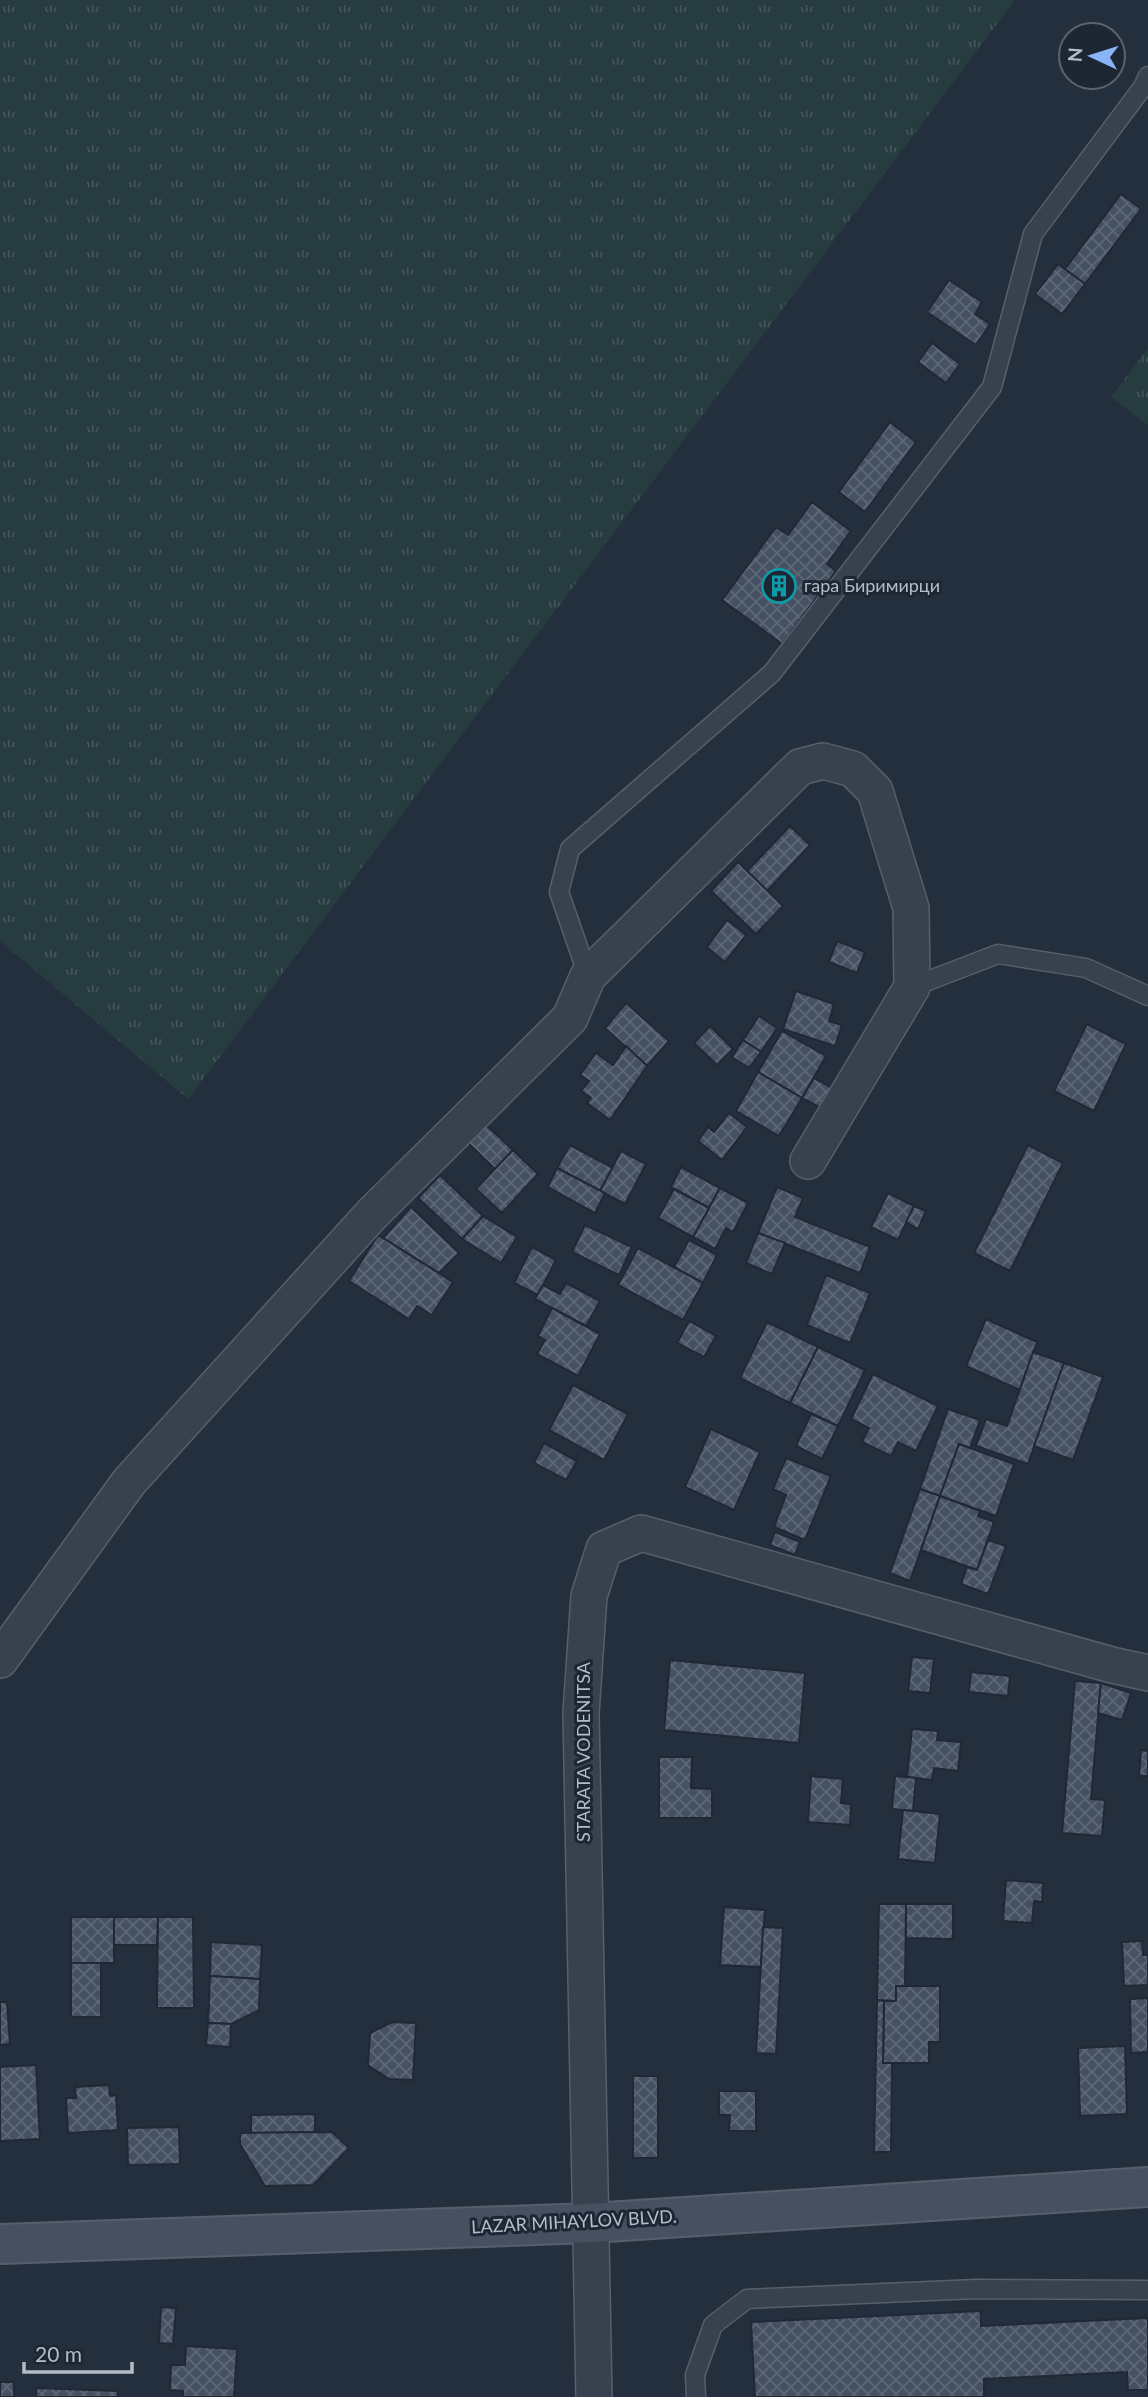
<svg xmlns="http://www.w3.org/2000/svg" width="1148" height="2397" font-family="Lato,sans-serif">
<defs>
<pattern id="grass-tufts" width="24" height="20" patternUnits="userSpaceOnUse" patternTransform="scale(1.75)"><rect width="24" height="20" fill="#263c3f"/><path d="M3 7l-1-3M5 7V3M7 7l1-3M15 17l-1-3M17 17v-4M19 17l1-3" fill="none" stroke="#435659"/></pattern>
<pattern id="building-cross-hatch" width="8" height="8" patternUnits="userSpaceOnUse" patternTransform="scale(1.75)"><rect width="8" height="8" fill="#455162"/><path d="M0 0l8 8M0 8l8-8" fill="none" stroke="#5d6877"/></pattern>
</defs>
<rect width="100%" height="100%" fill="#242f3e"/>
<!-- grass -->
<g fill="url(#grass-tufts)">
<path d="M0,0h1015l-827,1099 -188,-158z"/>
<path d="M1148,348v77l-37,-28z"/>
</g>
<!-- building -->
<g fill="url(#building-cross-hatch)" stroke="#1f2835" stroke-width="2">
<path d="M1121,194l20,15 -56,75 -20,-15z"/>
<path d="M1058,264l27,20 -23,30 -27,-20z"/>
<path d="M949,280l33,22 -7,12 15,10 -14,21 -49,-33z"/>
<path d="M932,343l28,21 -14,19 -28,-21z"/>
<path d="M890,422l26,20 -51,70 -26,-20z"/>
<path d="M812,502l39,29 -24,33 9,7 -54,73 -60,-44 54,-73 12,8z"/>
<path d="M790,826l20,19 -43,46 -20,-20z"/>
<path d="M738,862l45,44 -27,28 -45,-43z"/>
<path d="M727,920l19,15 -21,27 -18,-15z"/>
<path d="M837,941l28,11 -8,21 -28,-11z"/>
<path d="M796,991l38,13 -5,17 13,4 -7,21 -52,-17z"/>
<path d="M626,1003l43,38 -22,25 -42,-38z"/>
<path d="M759,1016l18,12 -16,24 -18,-12z"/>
<path d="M1087,1024l39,20 -32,67 -40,-20z"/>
<path d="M710,1026l23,23 -16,16 -23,-22z"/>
<path d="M782,1031l44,25 -24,42 -44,-26z"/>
<path d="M743,1040l18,12 -12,16 -17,-11z"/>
<path d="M626,1046l21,20 -37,54 -23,-17 4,-5 -10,-7 8,-10 -9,-6 16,-22 17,12z"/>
<path d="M758,1072l44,26 -23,38 -43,-25z"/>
<path d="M814,1078l18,10 -11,20 -19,-10z"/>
<path d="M729,1113l18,14 -25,33 -24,-19 10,-14 6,5z"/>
<path d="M484,1123l29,27 -18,19 -28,-27z"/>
<path d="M570,1145l43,23 -13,23 -43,-23z"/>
<path d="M1028,1145l35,18 -53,108 -36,-18z"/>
<path d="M513,1150l25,24 -36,39 -26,-24z"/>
<path d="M621,1151l25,13 -21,40 -25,-13z"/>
<path d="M681,1167l39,21 -11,20 -38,-21z"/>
<path d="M557,1168l48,25 -10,20 -47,-26z"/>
<path d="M440,1175l43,41 -21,23 -44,-41z"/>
<path d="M777,1187l26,11 -8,19 75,30 -10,26 -102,-40z"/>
<path d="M720,1188l28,15 -15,29 -7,-4 -11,21 -22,-12z"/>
<path d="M674,1189l35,19 -16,29 -35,-19z"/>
<path d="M888,1193l26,13 -16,34 -27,-13z"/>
<path d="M914,1206l12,5 -8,18 -12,-7z"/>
<path d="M411,1207l48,46 -20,20 -56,-35z"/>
<path d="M483,1216l34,21 -16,26 -39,-24z"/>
<path d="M585,1225l47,22 -13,28 -47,-23z"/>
<path d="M758,1233l27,10 -13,31 -26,-11z"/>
<path d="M378,1235l75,47 -21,33 -15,-9 -8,13 -60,-38z"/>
<path d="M689,1240l28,15 -14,28 -29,-16z"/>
<path d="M532,1247l24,13 -18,35 -24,-12z"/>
<path d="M638,1248l65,35 -20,37 -65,-35z"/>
<path d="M826,1275l44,18 -20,50 -43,-18z"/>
<path d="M566,1283l34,18 -14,25 -51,-27 8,-14 17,9z"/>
<path d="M552,1308l48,26 -22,42 -41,-22 8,-14 -7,-4z"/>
<path d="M986,1319l51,23 -17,48 -54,-24z"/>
<path d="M689,1321l27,15 -12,21 -27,-14z"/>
<path d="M767,1322l51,25 -28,56 -50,-25z"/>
<path d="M818,1347l47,23 -27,56 -48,-23z"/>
<path d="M1033,1352l31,11 -36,101 -52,-18 10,-27 21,7z"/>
<path d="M1064,1363l39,14 -30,83 -39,-14z"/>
<path d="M873,1374l65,32 -22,45 -18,-9 -7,14 -29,-14 7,-14 -18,-9z"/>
<path d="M573,1385l55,29 -24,46 -55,-30z"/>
<path d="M948,1409l32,11 -10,28 -11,-4 -19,52 -20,-7z"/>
<path d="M811,1414l27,12 -16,33 -26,-13z"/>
<path d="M711,1429l49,23 -26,58 -49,-23z"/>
<path d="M544,1443l33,18 -11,19 -32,-17z"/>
<path d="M959,1444l55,20 -18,52 -56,-20z"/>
<path d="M786,1458l45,18 -26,64 -31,-13 12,-32 -13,-6z"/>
<path d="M920,1489l20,7 -30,85 -20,-8z"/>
<path d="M940,1496l40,15 -2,5 16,6 -17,48 -56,-20z"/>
<path d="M775,1532l25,10 -5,13 -25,-10z"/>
<path d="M988,1540l18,6 -18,48 -27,-10 6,-17 10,3z"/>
<path d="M912,1657l22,2 -4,34 -22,-2z"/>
<path d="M670,1660l135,13 -6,70 -135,-13z"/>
<path d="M971,1672l39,4 -2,20 -39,-4z"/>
<path d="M1075,1681l26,2 -10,116 14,1 -3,36 -40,-3z"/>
<path d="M1101,1683l30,10 -9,27 -24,-7z"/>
<path d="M912,1729l26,2 -1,9 24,2 -3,29 -24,-3 -2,12 -25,-3z"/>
<path d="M1141,1750l7,1v25h-9z"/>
<path d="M659,1757h33l-1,31 21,1v29h-53z"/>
<path d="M811,1776l32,3 -2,24 10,1 -1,21 -42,-3z"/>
<path d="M895,1776l21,2 -3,33 -21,-2z"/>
<path d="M903,1810l37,4 -5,49 -37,-4z"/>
<path d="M1006,1880l37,3 -1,19 -8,-1 -2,22 -29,-2z"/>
<path d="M879,1904h27l-1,82h-9v15l-19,-1z"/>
<path d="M906,1904h47v35l-47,-1z"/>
<path d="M724,1907l41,3 -4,57 -41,-2z"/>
<rect x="71" y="1917" width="43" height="46"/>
<path d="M114,1917h44l-1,28h-43z"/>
<path d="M158,1917h35l1,91h-37z"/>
<path d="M763,1927l20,1 -7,126 -20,-1z"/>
<path d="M1142,1941l1,14h5v30l-24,1 -2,-44z"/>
<path d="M211,1942l51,3 -2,34 -50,-3z"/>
<rect x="71" y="1963" width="30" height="54"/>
<path d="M210,1976l50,3 -1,31 -28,14 -23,-1z"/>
<path d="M896,1986h44v56h-11v21h-46l1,-62h12z"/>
<path d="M1148,1998v54l-17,1 -1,-54z"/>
<path d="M877,2000l7,1 -1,62h9l-1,89h-17z"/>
<path d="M0,2002h7l3,42 -10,1z"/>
<path d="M392,2022l24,1 -3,57 -24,-1 -21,-14 2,-32z"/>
<path d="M208,2023l23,1 -1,23 -24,-2z"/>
<path d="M1125,2046l2,68 -47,2 -2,-68z"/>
<path d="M36,2065l4,74 -40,2v-74z"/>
<rect x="633" y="2076" width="25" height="82"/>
<path d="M109,2085l1,11 6,-1 2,35 -50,3 -2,-35h10l-1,-11z"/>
<path d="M719,2091h37v40h-27l1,-16h-11z"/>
<path d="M315,2114v18l-64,1v-18z"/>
<path d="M179,2127l1,37 -52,1 -1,-37z"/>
<path d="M332,2132l17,16 -36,37 -48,1 -25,-42v-11z"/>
<path d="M161,2307l15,1 -3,36 -14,-1z"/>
<path d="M981,2311v15l167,-8v72h-20l-1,-18 -143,7v18h-229l-4,-75z"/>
<path d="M186,2346l51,3 -3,48h-51v-6l-13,-1 1,-25h14z"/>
<rect x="0" y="2382" width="14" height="15"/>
<path d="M36,2388l82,3v6h-82z"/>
</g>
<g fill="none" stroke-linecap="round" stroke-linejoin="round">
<!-- lane casing -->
<g stroke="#565f6c" stroke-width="21">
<g id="lane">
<path d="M588,976l-29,-84 11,-43 202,-176 220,-286 41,-153 110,-147 5,-11"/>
<path d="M912,987l86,-33 88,14 62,28"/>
<path d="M696,2397l-1,-22 18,-50 34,-26 230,-10 171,1"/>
</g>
</g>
<!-- street casing -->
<g stroke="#565f6c" stroke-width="38">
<g id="street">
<path d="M0,1660l129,-178 243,-268 198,-196 18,-42 212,-209 23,-6 30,8 22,22 36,117 1,79 -104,174"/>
<path d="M594,2397l-13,-684 8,-117 15,-47 37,-16 471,132 36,8"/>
</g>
</g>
<!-- secondary casing -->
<g stroke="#565f6c" stroke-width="42">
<path id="secondary" d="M0,2244l591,-21 557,-36"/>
</g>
<!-- lane -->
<use href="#lane" stroke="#38414e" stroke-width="18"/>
<!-- street -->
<use href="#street" stroke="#38414e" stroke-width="35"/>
<!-- secondary -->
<use href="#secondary" stroke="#465061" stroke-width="38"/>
</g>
<!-- icons -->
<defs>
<g id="building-ring" transform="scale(1.75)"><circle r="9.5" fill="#1d2633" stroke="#0f9aa8" stroke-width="1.5"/><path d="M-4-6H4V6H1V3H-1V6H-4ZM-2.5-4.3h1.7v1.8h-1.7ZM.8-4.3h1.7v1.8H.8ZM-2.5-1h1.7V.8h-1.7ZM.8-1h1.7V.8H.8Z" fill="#0f9aa8"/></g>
</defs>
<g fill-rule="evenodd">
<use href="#building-ring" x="779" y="586"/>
</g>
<g text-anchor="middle" stroke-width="6" stroke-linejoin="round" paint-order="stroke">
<!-- poi labels -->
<g font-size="18" fill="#b4bcc9" stroke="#1d2633" text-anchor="start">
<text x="804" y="592">гара Биримирци</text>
</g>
<!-- street labels -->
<g font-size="18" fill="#b4bcc9" stroke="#1d2633">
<text transform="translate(584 1752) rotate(-90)" y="6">STARATA VODENITSA</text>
<text transform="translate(574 2222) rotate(-3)" y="6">LAZAR MIHAYLOV BLVD.</text>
</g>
</g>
<!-- north arrow -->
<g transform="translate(1092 56) rotate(274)"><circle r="33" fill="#1d2633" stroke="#59626f" stroke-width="2"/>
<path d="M0-5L12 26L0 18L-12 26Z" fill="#8ab4f8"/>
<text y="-10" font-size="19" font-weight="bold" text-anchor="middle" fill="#b4bcc9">N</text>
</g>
<!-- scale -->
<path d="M24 2362v10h108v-10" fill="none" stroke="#b4bcc9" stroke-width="3.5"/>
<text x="35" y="2362" font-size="21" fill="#b4bcc9" stroke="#1d2633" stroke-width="5" paint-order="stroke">20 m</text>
</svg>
